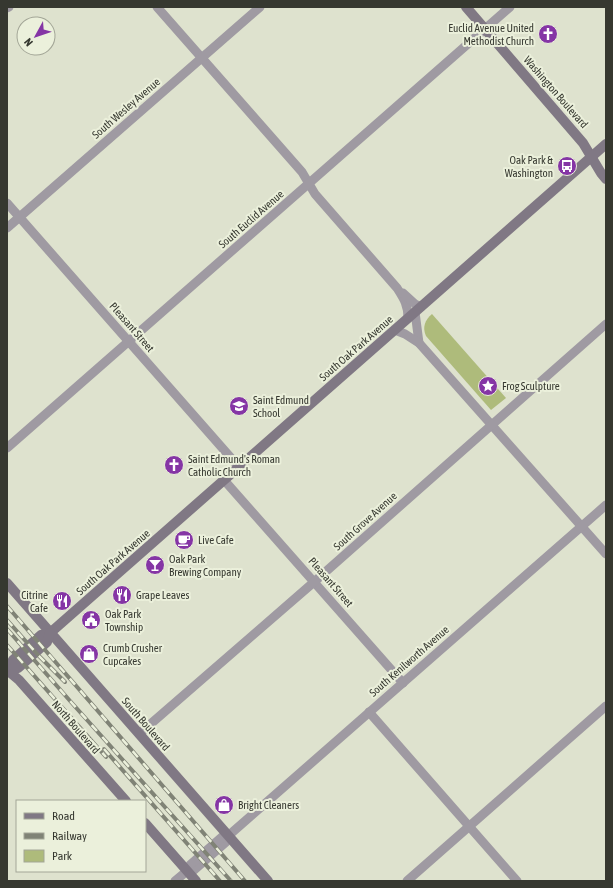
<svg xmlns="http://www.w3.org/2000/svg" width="613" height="888" font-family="'Asap Condensed',sans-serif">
<rect width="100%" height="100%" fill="#dee2ce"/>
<!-- green -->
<path fill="#aebb7b" d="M432,314l74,84 -15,12 -65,-74c-4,-9 -1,-16 6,-22z"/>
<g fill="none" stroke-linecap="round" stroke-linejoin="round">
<!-- street -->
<g stroke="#9f9aa2" stroke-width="9">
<path d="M157,7l145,165 13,22 82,94c7,11 11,17 11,30"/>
<path d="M7,8l2,-1"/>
<path d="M7,203l232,264"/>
<path d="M7,228l253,-221"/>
<path d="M403,293l12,11 6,3"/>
<path d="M415,312l4,31"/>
<path d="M395,330l10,4 14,9 187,211"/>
<path d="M7,448l503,-441"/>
<path d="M224,480l179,203"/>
<path d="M369,712l148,169"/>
<path d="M139,734l175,-152 292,-258"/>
<path d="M187,871l7,-1 32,-28 2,-6"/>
<path d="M175,881l12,-10 3,-6 32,-28 6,-1 378,-331"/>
<path d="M407,881l199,-175"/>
</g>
<!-- secondary -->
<g stroke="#807884" stroke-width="10">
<path d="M466,7l117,136 18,30 5,6"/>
<path d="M7,583l261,298"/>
<path d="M7,670l6,-10 28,-25 9,-2 556,-489"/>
<path d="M7,670l12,10 107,121"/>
<path d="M7,670l11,-2 29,-26 3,-9"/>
<path d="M145,823l51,58"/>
</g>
<!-- rail casing -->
<g stroke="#808376" stroke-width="4">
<g id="rail">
<path d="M7,606l238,275"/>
<path d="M7,620l31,35 27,27"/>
<path d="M7,629l64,73 160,179"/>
<path d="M7,645l99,112"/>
<path d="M104,749l116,132"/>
</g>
</g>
<!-- rail -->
<use href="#rail" stroke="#ebf0db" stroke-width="2.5" stroke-dasharray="8" stroke-linecap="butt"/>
</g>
<!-- icons -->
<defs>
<g id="church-disc" transform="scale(1)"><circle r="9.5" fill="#8535a5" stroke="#ebf0db"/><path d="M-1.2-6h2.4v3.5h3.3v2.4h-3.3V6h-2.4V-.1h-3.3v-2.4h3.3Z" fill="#fff"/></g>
<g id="bus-disc" transform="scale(1)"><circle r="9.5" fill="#8535a5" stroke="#ebf0db"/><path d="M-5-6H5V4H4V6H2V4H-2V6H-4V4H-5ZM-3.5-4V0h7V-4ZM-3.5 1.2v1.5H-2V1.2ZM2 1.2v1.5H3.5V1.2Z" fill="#fff"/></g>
<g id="sight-disc" transform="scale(1)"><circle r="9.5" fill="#8535a5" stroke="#ebf0db"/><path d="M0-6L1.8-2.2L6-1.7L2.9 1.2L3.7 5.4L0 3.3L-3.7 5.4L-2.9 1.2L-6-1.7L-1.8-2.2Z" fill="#fff"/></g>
<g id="school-disc" transform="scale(1)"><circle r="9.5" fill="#8535a5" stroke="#ebf0db"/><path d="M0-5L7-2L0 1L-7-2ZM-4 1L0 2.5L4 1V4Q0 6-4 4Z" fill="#fff"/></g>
<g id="cafe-disc" transform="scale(1)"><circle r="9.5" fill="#8535a5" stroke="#ebf0db"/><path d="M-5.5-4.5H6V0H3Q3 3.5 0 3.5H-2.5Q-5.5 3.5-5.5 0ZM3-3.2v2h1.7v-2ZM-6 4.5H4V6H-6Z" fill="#fff"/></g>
<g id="bar-disc" transform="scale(1)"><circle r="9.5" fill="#8535a5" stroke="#ebf0db"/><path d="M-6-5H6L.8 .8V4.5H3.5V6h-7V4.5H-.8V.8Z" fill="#fff"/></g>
<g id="restaurant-disc" transform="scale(1)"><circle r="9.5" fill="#8535a5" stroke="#ebf0db"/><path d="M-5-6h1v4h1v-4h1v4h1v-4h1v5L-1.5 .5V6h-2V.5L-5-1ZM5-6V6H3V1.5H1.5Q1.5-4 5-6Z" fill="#fff"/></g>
<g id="civic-disc" transform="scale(1)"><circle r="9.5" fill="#8535a5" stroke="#ebf0db"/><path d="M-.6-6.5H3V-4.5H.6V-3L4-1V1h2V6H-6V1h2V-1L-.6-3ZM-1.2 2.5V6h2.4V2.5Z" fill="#fff"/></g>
<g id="shop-disc" transform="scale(1)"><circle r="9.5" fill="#8535a5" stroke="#ebf0db"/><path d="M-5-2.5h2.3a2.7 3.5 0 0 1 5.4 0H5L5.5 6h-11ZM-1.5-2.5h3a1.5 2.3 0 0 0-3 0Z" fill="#fff"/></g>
</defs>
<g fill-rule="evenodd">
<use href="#church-disc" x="548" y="34"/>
<use href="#bus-disc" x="567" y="166"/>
<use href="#sight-disc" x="488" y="386"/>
<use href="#school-disc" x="239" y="406"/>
<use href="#church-disc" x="174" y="465"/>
<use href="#cafe-disc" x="184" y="540"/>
<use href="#bar-disc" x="155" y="565"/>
<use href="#restaurant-disc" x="122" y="595"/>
<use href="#restaurant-disc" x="62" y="601"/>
<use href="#civic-disc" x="91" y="620"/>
<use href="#shop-disc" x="89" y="654"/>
<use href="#shop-disc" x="224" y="805"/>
</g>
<g text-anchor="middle" stroke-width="4" stroke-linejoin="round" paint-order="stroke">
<!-- poi labels -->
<g font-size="11" fill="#363830" stroke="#ebf0db" text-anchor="start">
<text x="534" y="32" text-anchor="end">Euclid Avenue United<tspan x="534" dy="13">Methodist Church</tspan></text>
<text x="553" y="164" text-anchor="end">Oak Park &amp;<tspan x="553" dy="13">Washington</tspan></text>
<text x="502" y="390">Frog Sculpture</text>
<text x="253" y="404">Saint Edmund<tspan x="253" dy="13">School</tspan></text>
<text x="188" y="463">Saint Edmund's Roman<tspan x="188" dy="13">Catholic Church</tspan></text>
<text x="198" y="544">Live Cafe</text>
<text x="169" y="563">Oak Park<tspan x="169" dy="13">Brewing Company</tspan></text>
<text x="48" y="599" text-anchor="end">Citrine<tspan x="48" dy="13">Cafe</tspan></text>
<text x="136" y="599">Grape Leaves</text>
<text x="105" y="618">Oak Park<tspan x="105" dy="13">Township</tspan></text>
<text x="103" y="652">Crumb Crusher<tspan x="103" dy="13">Cupcakes</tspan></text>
<text x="238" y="809">Bright Cleaners</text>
</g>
<!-- street labels -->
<g font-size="11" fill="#363830" stroke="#ebf0db">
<text transform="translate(556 92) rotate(49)" y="4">Washington Boulevard</text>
<text transform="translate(126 108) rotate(-41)" y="4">South Wesley Avenue</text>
<text transform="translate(251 219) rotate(-41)" y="4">South Euclid Avenue</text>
<text transform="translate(132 327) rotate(49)" y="4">Pleasant Street</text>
<text transform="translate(356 348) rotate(-41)" y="4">South Oak Park Avenue</text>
<text transform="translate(365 521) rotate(-42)" y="4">South Grove Avenue</text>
<text transform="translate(113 562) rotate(-41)" y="4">South Oak Park Avenue</text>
<text transform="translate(331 582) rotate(49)" y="4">Pleasant Street</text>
<text transform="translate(409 661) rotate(-41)" y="4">South Kenilworth Avenue</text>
<text transform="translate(146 724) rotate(49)" y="4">South Boulevard</text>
<text transform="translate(76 727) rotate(49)" y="4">North Boulevard</text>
</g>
</g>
<!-- border -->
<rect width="613" height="888" fill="none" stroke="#363830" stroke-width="16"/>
<!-- legend -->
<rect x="16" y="800" width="130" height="72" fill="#ebf0db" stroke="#a3a697"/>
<rect x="24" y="813" width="20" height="6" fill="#807884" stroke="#a3a697"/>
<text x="52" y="820" font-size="12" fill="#363830">Road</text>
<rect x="24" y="833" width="20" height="6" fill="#808376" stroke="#a3a697"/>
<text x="52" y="840" font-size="12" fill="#363830">Railway</text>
<rect x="24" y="850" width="20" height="12" fill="#aebb7b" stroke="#a3a697"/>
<text x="52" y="860" font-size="12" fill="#363830">Park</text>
<!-- north arrow -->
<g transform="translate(36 36) rotate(230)"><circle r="19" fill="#ebf0db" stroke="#a3a697"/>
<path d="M0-3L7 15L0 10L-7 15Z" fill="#8535a5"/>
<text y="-6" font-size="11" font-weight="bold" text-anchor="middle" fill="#363830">N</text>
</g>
</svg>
